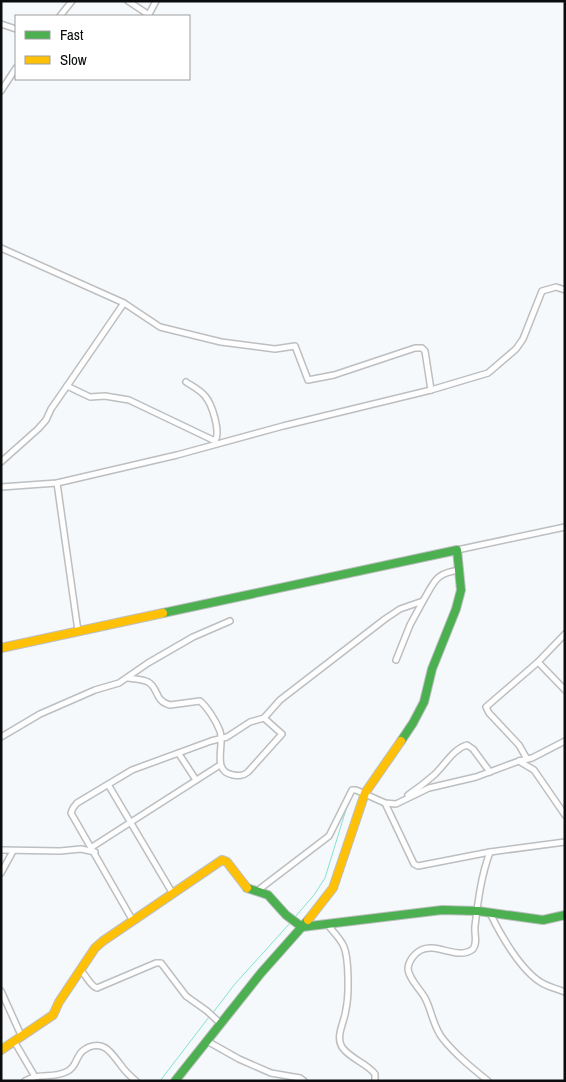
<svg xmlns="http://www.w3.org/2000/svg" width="566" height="1082" font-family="'Archivo Narrow',sans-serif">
<rect width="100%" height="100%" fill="#f6f9fb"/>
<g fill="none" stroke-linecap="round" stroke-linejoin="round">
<!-- stream -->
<g stroke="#82e3d2" stroke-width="1">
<path d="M295,917l19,-22 11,-17 23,-75"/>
<path d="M212,1014l22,-29 57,-63"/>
<path d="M160,1081l49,-64"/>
</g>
<!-- street casing -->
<g stroke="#bcbec0" stroke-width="8">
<g id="street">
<path d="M128,1l21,14"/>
<path d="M60,16l12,-15"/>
<path d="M148,16l8,-15"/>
<path d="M1,24l15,5"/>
<path d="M1,91l15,-23"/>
<path d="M1,248l123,55 36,24 61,15 54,7 20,-3 13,34 26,-5 81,-27h7l3,3 6,39"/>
<path d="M124,303l-57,83 23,11 15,-1 24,4 86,41 1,3"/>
<path d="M186,382c6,4 14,8 19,14 7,8 16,36 10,45"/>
<path d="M1,462l37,-33 8,-9 5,-11 16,-23"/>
<path d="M57,483l21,148"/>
<path d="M1,487l56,-4 120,-28 106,-29 148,-36 57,-17 28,-24 7,-10 19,-48 14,-4 9,3"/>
<path d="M457,550l108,-23"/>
<path d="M565,634l-27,28 27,28"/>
<path d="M396,660l14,-35 13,-24"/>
<path d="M128,678c6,1 15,1 20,4 11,6 6,19 22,23l30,-4c8,7 16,20 20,30 5,15 -9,40 13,44 6,1 10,1 15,-3l34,-38 -18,-16"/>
<path d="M1,737l39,-23 55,-24 24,-7 29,-20 45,-26 37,-16"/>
<path d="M179,754l17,26"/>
<path d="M527,759l-8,-14 -30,-32 -3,-6 52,-45"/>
<path d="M519,761l15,9 31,45"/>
<path d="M109,786l64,108"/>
<path d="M408,795c9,-6 18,-13 26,-20 11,-10 19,-26 33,-30l6,4 17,23"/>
<path d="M385,803l29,61 4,2 72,-14 75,-10"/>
<path d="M92,847l128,-82"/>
<path d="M1,850l59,1 21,-2 14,3"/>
<path d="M1,873l12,-22"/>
<path d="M257,891l72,-55 23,-46h4l29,13 11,1 33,-16 47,-11 43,-16 13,-3 33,-17"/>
<path d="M490,913c10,21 31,58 52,70 7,4 15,6 23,9"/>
<path d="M133,921l-62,-108 2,-5 4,-5 55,-33 79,-29 16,-4 23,-15 14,-4 16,-18 105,-81 15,-10 23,-8c12,-20 12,-28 37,-31"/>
<path d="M328,925c5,7 13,14 16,22 5,12 5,49 2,62 -1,12 -11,27 -4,38 8,12 25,16 33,27v7"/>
<path d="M81,971c6,5 9,15 16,17l59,-25h5l25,33 21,15 13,12"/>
<path d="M1,991l20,44"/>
<path d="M14,1041l20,34"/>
<path d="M207,1041l32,18 32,14 29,5 4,3"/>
<path d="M25,1081c15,-9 26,-2 41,-9 9,-4 9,-11 14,-18 2,-4 6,-5 9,-7 16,-6 22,6 31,17 4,6 10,12 16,17"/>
<path d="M488,1081c-16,-13 -32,-26 -45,-42 -10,-12 -11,-28 -18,-41 -5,-9 -17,-20 -17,-30 1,-8 7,-15 13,-18 15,-8 38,11 52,-1 5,-7 1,-14 2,-23 3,-25 6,-50 15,-74"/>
</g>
</g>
<!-- fast casing -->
<g stroke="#bcbec0" stroke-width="10">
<g id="fast">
<path d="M163,613l294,-63 4,40 -5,19 -24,60 -8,33 -11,21 -12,18"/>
<path d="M247,888l21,7 18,20 16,12 140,-17 36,1 65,9 22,-5"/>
<path d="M175,1081l86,-108 47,-53"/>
</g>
</g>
<!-- slow casing -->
<g stroke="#bcbec0" stroke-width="10">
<g id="slow">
<path d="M1,648l162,-35"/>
<path d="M308,920l25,-32 32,-95 36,-52"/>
<path d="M1,1050l52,-35 6,-13 36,-54 8,-7 119,-81 5,2 20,26"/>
</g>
</g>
<!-- street -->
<use href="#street" stroke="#fefefe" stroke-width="5"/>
<!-- fast -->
<use href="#fast" stroke="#4caf50" stroke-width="8"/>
<!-- slow -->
<use href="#slow" stroke="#ffc107" stroke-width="8"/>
</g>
<!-- border -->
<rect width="566" height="1082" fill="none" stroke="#0a0c0d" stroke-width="5"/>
<!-- legend -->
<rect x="15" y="15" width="175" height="65" fill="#ffffff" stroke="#9d9e9e"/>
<rect x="25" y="31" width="25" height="8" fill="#4caf50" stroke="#9d9e9e"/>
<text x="60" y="40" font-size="15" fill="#0a0c0d">Fast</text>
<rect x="25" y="56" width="25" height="8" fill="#ffc107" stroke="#9d9e9e"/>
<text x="60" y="65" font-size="15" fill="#0a0c0d">Slow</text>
</svg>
